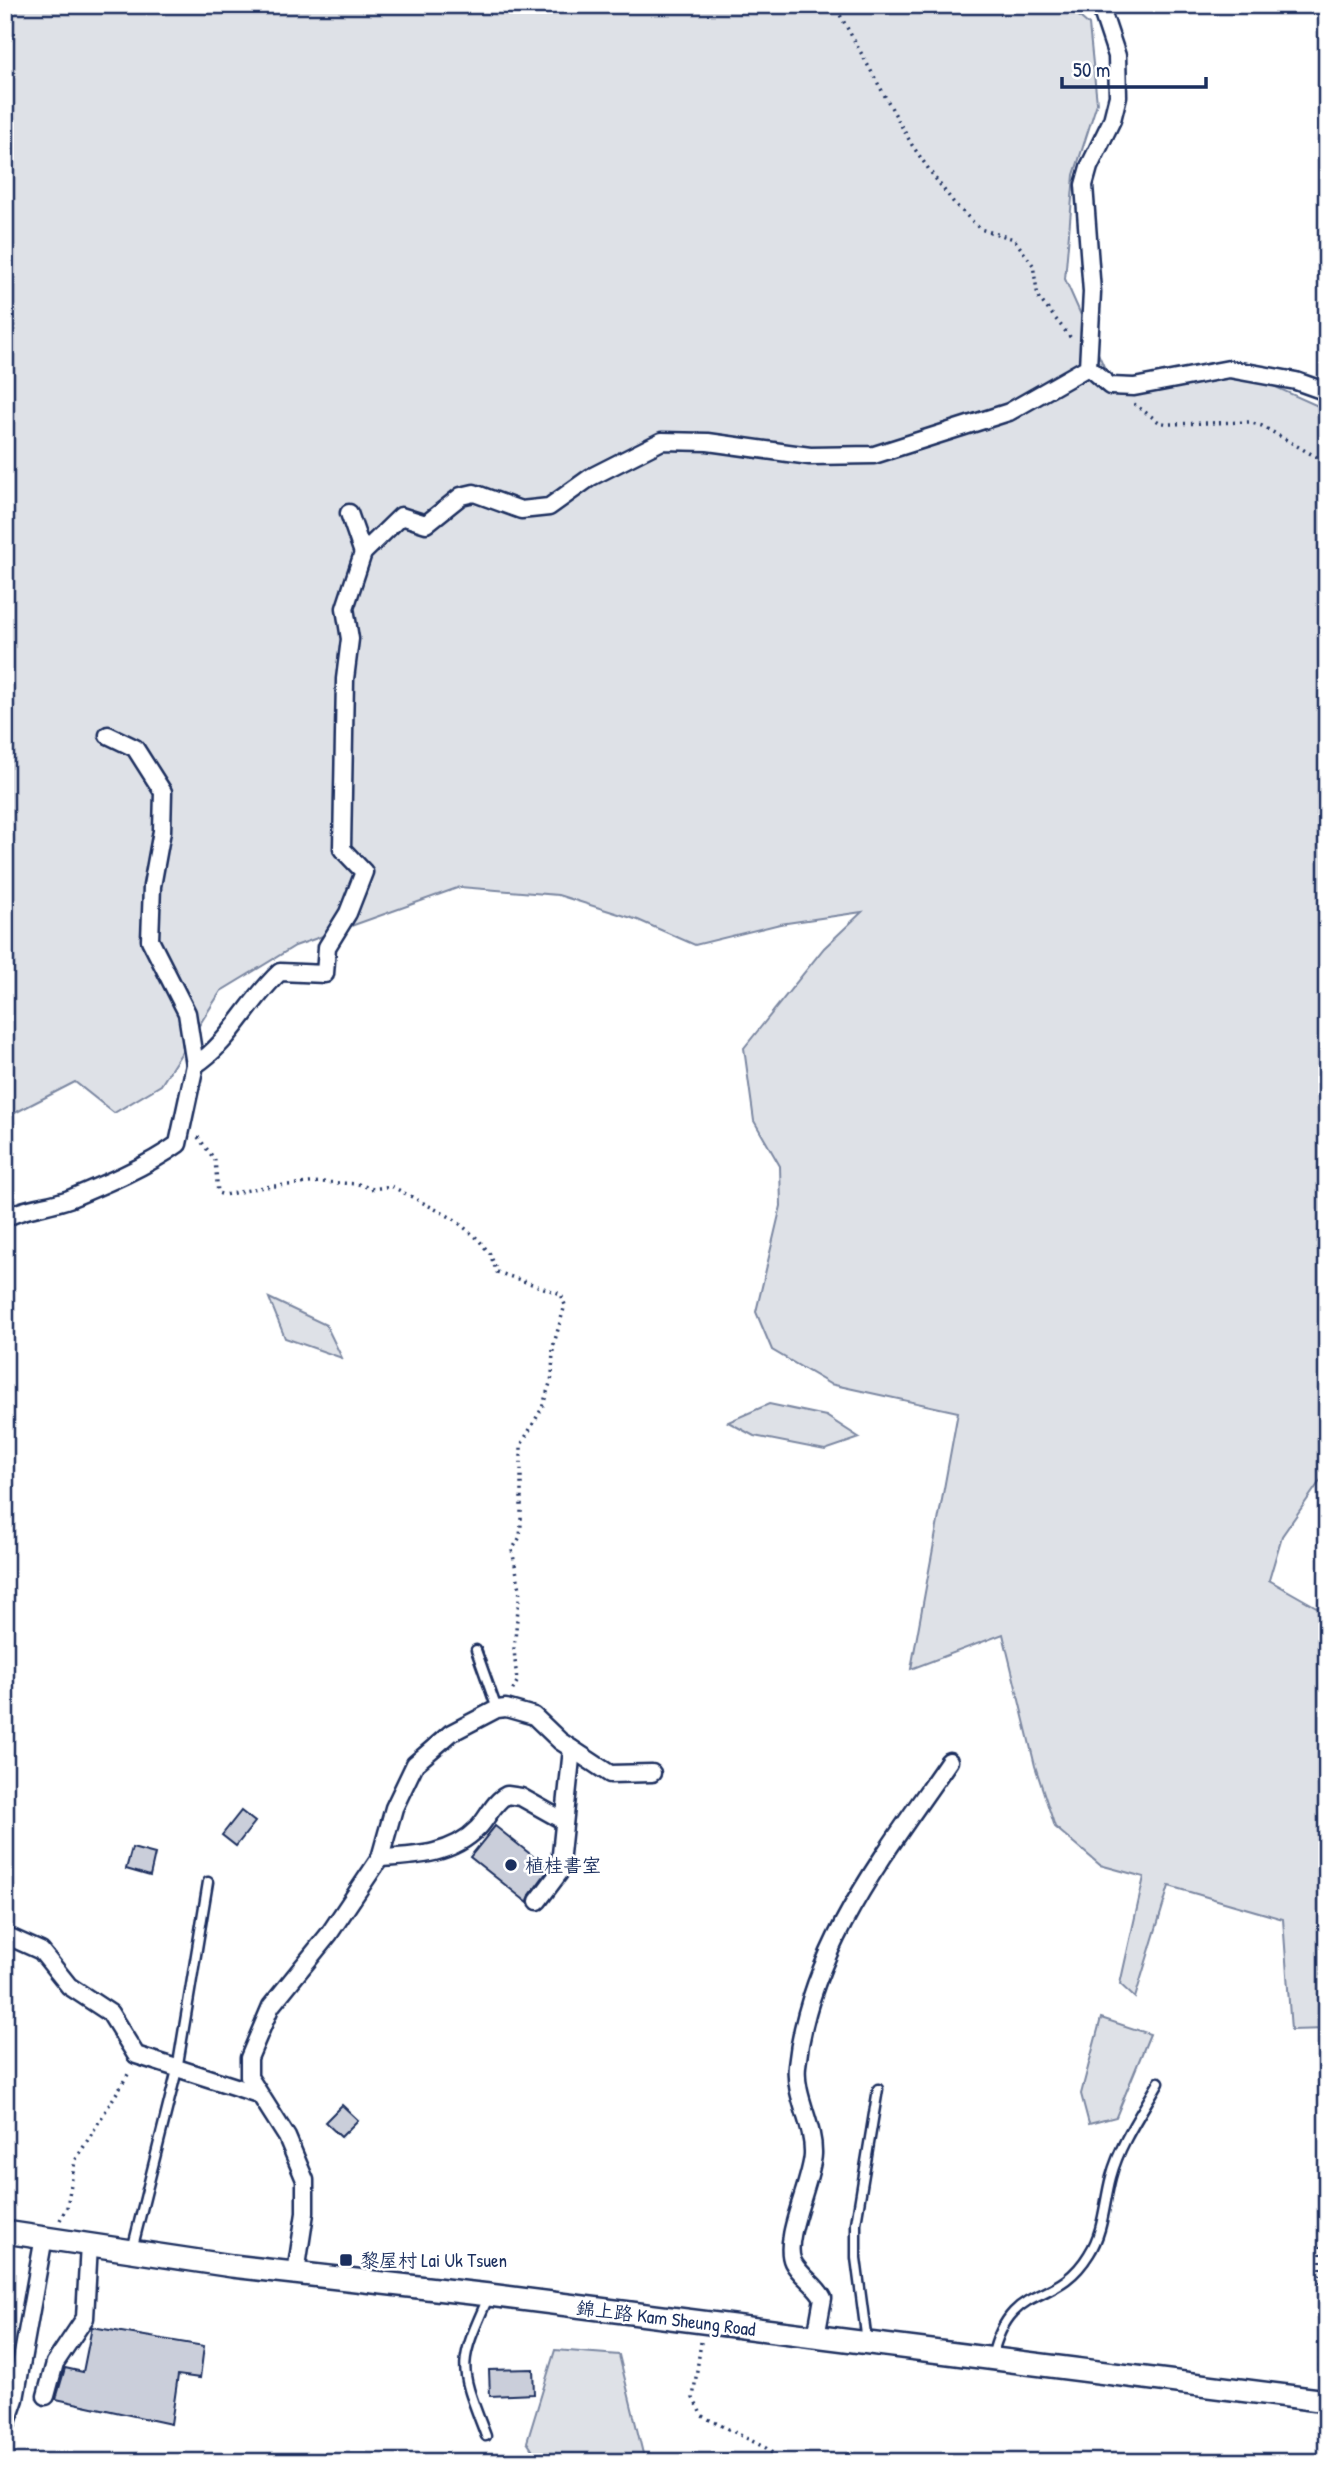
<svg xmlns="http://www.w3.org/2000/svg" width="1332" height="2467" font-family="'Patrick Hand','LXGW WenKai TC',sans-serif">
<rect width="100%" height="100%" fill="#fff"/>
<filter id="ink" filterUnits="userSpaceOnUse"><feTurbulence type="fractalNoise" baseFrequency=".0143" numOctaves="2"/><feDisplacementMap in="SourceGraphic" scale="14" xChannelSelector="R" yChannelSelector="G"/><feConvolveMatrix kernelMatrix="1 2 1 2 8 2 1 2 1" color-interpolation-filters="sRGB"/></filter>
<g filter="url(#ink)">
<!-- green -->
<g fill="#dee1e7" stroke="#7c88a2" stroke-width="2">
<path d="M5,5h1061l23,20 8,78 -23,72 -9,104 44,99 144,-1 74,33v1061l-45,65 -13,44 58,33v416l-36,1 -8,-111 -114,-33 -34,112 -15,-14 24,-107 -44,-12 -45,-38 -20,-61 -32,-132 -92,35 47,-257 -128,-28 -58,-34 -16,-38 25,-106 -1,-40 -26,-45 -10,-73 80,-100 38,-36 -82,12 -85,21 -57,-25 -80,-25 -98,-8 -165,59 -74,45 -60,94 -47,28 -39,-31 -70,36z"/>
<path d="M269,1298l57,27 16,33 -57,-20z"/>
<path d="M769,1404l57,12 34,22 -35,12 -71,-14 -26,-14z"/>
<path d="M1101,2018l49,16 -34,83 -27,7 -8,-30z"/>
<path d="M555,2350l64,5 26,107h-105l-13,-20z"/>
</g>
<!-- building -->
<g fill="#caceda" stroke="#1b2f5e" stroke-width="2">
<path d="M241,1811l14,11 -19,24 -14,-11z"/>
<path d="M495,1826l54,43 -19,26 -2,8 -58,-46z"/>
<path d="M132,1848l23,6 -5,22 -24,-7z"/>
<path d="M342,2105l16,15 -17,17 -16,-15z"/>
<path d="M92,2327l112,19 -4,32 -22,-3 -7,49 -115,-25 9,-31 18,4z"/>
<path d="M533,2369l1,25 -44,2 -1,-26z"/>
</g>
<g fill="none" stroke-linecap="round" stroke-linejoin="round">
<!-- lane casing -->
<g stroke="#1b2f5e" stroke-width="13">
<g id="lane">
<path d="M476,1650l21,59"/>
<path d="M132,2250l45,-180 31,-188"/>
<path d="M867,2342l-11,-84v-35l22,-134"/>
<path d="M992,2357c19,-79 63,-47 97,-103 15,-23 15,-51 22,-77 9,-34 31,-65 48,-95"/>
<path d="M486,2436c-27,-71 -29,-69 2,-138"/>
</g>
</g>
<!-- street casing -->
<g stroke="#1b2f5e" stroke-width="21">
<g id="street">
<path d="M1088,367l22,19 24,1 95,-18 67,12 31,11"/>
<path d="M349,513l14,40"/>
<path d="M108,735l27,13 28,44 -1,39 -10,55 -2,54 37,73 8,52"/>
<path d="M5,1218c20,-11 42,-11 64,-19 36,-15 77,-32 109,-55l17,-79c35,-22 54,-65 85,-93l45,2 2,-27 21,-34 16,-41 -22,-23 3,-170 5,-40 -5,-31 18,-55 38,-37 25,8 35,-28 13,-3 47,17 28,-3 42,-30 71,-36 46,1 102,14 64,-1 135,-43 79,-45 4,-75 -8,-107 5,-18 23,-47 6,-24 -1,-40 -17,-51"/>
<path d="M380,1858c35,-2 72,-3 98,-30 10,-10 15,-26 29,-33l14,2 43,24"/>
<path d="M538,1901l21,-28 13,-124"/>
<path d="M12,1938l29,13 28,35 41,27 26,42 122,39"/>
<path d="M296,2273l9,-60v-33l-18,-43 -38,-60v-19l22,-52 58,-72 51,-76 14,-50 21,-44 36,-31 46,-24 9,-1 28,8 26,25 50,33 42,-1"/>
<path d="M816,2337l7,-39c-7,-14 -23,-22 -30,-36 -11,-23 19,-80 20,-108 1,-30 -19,-57 -16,-88 12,-117 88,-212 152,-305"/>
<path d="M46,2396l9,-33 30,-45 4,-74"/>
<path d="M5,2428l10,-29 29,-162"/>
</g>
</g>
<!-- secondary casing -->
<g stroke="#1b2f5e" stroke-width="26">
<path id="secondary" d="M5,2232l227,34 257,29 838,106"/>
</g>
<!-- path -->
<g stroke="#1b2f5e" stroke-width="3.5" stroke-dasharray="2 5" stroke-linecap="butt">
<path d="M831,5l8,8 73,132 20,29 22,29 26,26 34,10 19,26 5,32 33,41"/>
<path d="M1134,404l25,18 9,2 81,-2 13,4 65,37"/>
<path d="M198,1137l17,23 3,33 6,2 40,-8 57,-5 37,2 15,5 18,-3 63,33 24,20 12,15 7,18 64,22 4,11 -12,42 -1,30 -10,31 -21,37v79l-1,13 -8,13 8,39 -6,60 3,33 -6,11"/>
<path d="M60,2220l7,-13 8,-46 55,-90"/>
<path d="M701,2342l-8,56 9,18 64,32 17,14"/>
<path d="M1320,2381l1,-160 6,-40"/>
</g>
<!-- lane -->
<use href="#lane" stroke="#fff" stroke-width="8"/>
<!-- street -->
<use href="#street" stroke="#fff" stroke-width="16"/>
<!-- secondary -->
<use href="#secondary" stroke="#fff" stroke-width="21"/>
</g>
</g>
<!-- markers -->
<g fill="#1b2f5e" stroke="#fff" stroke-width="2.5">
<circle cx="511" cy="1865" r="7"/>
<rect x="339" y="2253" width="14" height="14" rx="3.5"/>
</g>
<g text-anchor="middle" stroke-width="5" stroke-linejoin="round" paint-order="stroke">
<!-- poi labels -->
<g font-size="19" fill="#1b2f5e" stroke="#fff" text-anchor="start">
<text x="525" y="1872">植桂書室</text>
<text x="360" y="2267">黎屋村 Lai Uk Tsuen</text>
</g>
<!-- street labels -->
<g font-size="19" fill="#1b2f5e" stroke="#fff">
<text transform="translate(666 2318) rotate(7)" y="7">錦上路 Kam Sheung Road</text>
</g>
</g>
<!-- margin -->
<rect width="1332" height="2467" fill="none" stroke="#fff" stroke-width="28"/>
<rect x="14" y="14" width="1304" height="2439" fill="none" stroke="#1b2f5e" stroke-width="2.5" filter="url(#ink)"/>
<!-- scale -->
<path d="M1062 77v10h144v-10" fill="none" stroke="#1b2f5e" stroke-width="3.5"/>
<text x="1073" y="77" font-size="21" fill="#1b2f5e" stroke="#ffffff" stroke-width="5" paint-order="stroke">50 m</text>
</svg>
